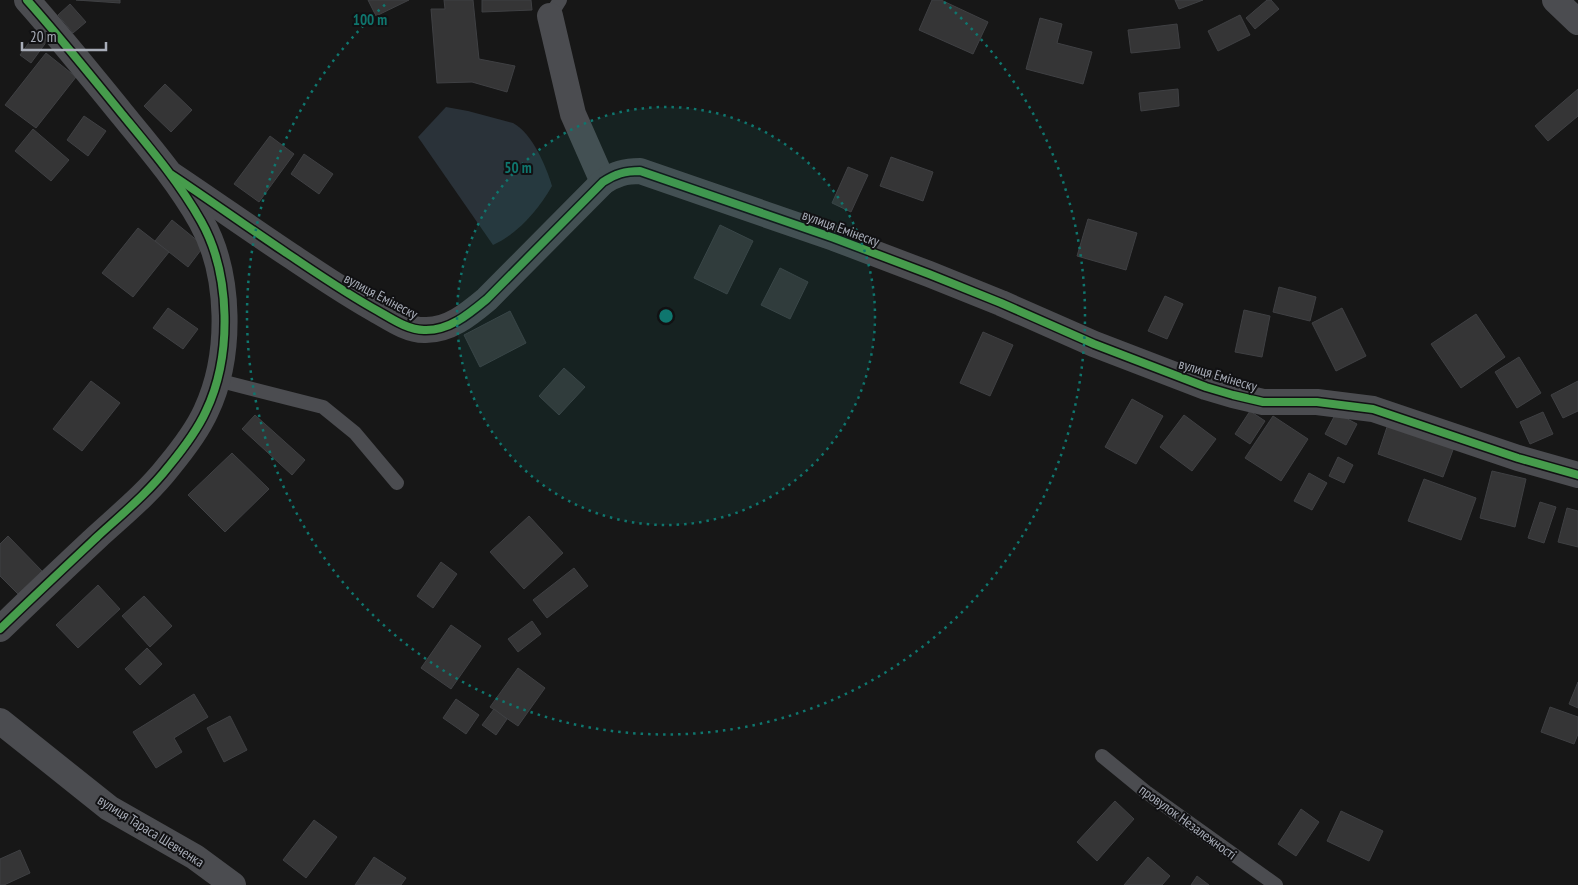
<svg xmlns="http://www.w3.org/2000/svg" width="1578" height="885" font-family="'PT Sans Narrow',sans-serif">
<rect width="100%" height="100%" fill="#171717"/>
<!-- water -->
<path fill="#2a3239" d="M446,107l22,4 45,12c19,10 33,43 39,63 -14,24 -33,47 -59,59l-75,-108z"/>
<!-- building -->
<g fill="#353536" stroke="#3f4043">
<path d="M76,0h44v3z"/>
<path d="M368,0h41l-33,16z"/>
<path d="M444,0h29l6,59 36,7 -8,26 -35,-10 -35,1 -6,-74h14z"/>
<path d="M482,0h49l1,10 -50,2z"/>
<path d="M932,0h9l47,22 -15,32 -54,-24z"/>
<path d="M1175,0h28l-24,9z"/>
<path d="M1267,0h4l8,9 -24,20 -9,-11z"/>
<path d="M70,4l16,18 -13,11 -15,-18z"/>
<path d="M1240,15l10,20 -32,16 -10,-20z"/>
<path d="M1040,18l22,6 -5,19 35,9 -9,32 -57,-15z"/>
<path d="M1177,24l3,24 -49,5 -3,-23z"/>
<path d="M36,33l11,8 -16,22 -11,-8z"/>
<path d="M46,53l30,24 -40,51 -31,-23z"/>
<path d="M165,84l27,26 -21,22 -27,-26z"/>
<path d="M1178,89l1,17 -38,5 -2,-18z"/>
<path d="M1578,89v27l-30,25 -13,-15z"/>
<path d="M84,116l22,15 -18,25 -21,-16z"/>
<path d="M33,129l36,31 -18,21 -36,-30z"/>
<path d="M270,136l24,18 -35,48 -25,-18z"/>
<path d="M304,154l29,20 -14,20 -28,-20z"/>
<path d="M891,157l42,15 -10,29 -43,-15z"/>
<path d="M848,167l20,8 -17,37 -19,-9z"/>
<path d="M1088,219l49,14 -11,37 -49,-14z"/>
<path d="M172,220l32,26 -16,21 -33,-26z"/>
<path d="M720,225l33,16 -26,53 -33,-16z"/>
<path d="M138,228l31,24 -36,45 -31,-24z"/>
<path d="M780,268l28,14 -18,37 -29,-14z"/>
<path d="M1279,287l37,10 -6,24 -37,-9z"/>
<path d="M1165,296l18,8 -16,35 -19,-8z"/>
<path d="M168,308l30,21 -15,20 -30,-21z"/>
<path d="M1342,308l24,48 -30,15 -24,-48z"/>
<path d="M1244,310l26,6 -8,41 -27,-5z"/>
<path d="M510,311l16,32 -46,24 -16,-32z"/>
<path d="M1476,314l29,43 -44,31 -30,-44z"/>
<path d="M983,332l30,13 -23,51 -30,-13z"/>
<path d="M1519,357l22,36 -24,15 -22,-36z"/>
<path d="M564,368l21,19 -26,28 -20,-19z"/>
<path d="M91,381l29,22 -38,48 -29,-22z"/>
<path d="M1578,381v30l-15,7 -12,-23z"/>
<path d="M1132,399l31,17 -27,48 -31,-17z"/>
<path d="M1250,411l15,10 -15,23 -15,-10z"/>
<path d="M1543,412l10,22 -23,10 -10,-22z"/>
<path d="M1336,413l21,11 -11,21 -21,-11z"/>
<path d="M255,415l50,45 -13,15 -50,-46z"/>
<path d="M1184,415l32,24 -24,32 -32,-24z"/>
<path d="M1273,416l35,23 -27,42 -36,-23z"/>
<path d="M1388,424l66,23 -11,30 -65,-23z"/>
<path d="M232,453l37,36 -44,43 -37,-37z"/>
<path d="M1338,457l15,8 -9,18 -15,-7z"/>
<path d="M1492,471l34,8 -11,48 -35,-9z"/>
<path d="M1309,473l18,10 -15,27 -18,-9z"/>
<path d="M1424,479l52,19 -15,42 -53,-19z"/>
<path d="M1540,502l16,5 -12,36 -16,-5z"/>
<path d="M1567,508l11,3v36l-20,-5z"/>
<path d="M529,516l34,37 -39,36 -34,-37z"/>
<path d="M8,536l34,35 -24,23 -18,-18v-32z"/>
<path d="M441,562l16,12 -24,34 -16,-12z"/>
<path d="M574,568l14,18 -41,32 -14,-18z"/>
<path d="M98,585l22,24 -42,39 -22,-23z"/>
<path d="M144,596l28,30 -22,21 -28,-31z"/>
<path d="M532,621l9,13 -23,18 -10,-13z"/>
<path d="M451,625l30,21 -30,43 -30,-21z"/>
<path d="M147,648l15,16 -22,21 -15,-16z"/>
<path d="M518,668l27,20 -27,38 -28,-19z"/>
<path d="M1578,682v26l-9,-4z"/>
<path d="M194,694l14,23 -34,21 8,14 -26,16 -23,-36z"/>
<path d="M456,699l23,16 -13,19 -23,-16z"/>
<path d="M1550,707l28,10v17l-4,10 -33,-12z"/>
<path d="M494,709l13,10 -11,16 -14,-10z"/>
<path d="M230,716l17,34 -23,12 -17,-34z"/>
<path d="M1115,801l19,18 -37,42 -20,-19z"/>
<path d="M1301,809l18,13 -23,34 -18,-12z"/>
<path d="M1341,811l42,20 -14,30 -42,-20z"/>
<path d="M314,820l23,17 -31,41 -23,-18z"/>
<path d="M20,850l10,23 -26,12h-4v-26z"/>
<path d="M374,857l32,21 -5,7h-46z"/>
<path d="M1148,857l22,19 -8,9h-38z"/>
<path d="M1197,876l12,9h-18z"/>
</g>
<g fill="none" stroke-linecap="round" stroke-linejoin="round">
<!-- service -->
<g stroke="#4b4c50" stroke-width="14">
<path d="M550,16l10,-16"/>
<path d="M217,380l106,27 32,26 42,50"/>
<path d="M1102,756l44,36 130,93"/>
</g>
<!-- minor -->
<g stroke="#4b4c50" stroke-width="26">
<path d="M1555,0l23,22"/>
<path d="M550,16l23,98 30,68"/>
<path d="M172,175c39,26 77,53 116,79 30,20 59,40 90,57 14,8 30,19 46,19 25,1 45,-16 63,-31l116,-117c12,-8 22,-11 37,-11l194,67 95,36 72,29 93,41 112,43 27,8 30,7h54l56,7 145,49 60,17"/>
<path d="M0,629c32,-31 64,-61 97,-92 24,-22 51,-44 72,-71 14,-17 28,-35 37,-55 26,-55 25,-137 -5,-190 -22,-39 -51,-73 -79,-107 -31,-38 -62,-77 -95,-114"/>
<path d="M0,721l109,87 86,49 38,28"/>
</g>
<!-- cycleway casing -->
<g stroke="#111113" stroke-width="11">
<g id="cycleway">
<path d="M172,175c39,26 77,53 116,79 30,20 59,40 90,57 14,8 30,19 46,19 25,1 45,-16 63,-31l116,-117c12,-8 22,-11 37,-11l194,67 95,36 72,29 93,41 112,43 27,8 30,7h54l56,7 145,49 60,17"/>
<path d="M0,629c32,-31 64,-61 97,-92 24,-22 51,-44 72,-71 14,-17 28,-35 37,-55 26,-55 25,-137 -5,-190 -22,-39 -51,-73 -79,-107 -31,-38 -62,-77 -95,-114"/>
</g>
</g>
<!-- cycleway -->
<use href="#cycleway" stroke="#469c4c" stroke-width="8"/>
</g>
<!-- distance rings -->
<circle cx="666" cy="316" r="209" fill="#0f766e" fill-opacity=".12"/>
<g fill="none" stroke="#0f766e" stroke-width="2.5" stroke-dasharray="2.5 5">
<circle cx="666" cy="316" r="209"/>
<path d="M944 2A419 419 0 1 1 388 2"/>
</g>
<g text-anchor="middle" stroke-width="4" stroke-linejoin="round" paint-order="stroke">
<!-- street labels -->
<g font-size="14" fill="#a8adb8" stroke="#111113">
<text transform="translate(841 228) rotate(20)" y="5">вулиця Емінеску</text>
<text transform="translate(381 296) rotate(28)" y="5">вулиця Емінеску</text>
<text transform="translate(1218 375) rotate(17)" y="5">вулиця Емінеску</text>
<text transform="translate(1188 822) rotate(36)" y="5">провулок Незалежності</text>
<text transform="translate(151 831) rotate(32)" y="5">вулиця Тараса Шевченка</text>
</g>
</g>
<circle cx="666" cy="316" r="8" fill="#0f766e" stroke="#111113" stroke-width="2.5"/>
<g font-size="15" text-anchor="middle" font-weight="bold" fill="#0f766e" stroke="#111113" stroke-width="4" stroke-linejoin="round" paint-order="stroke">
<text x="370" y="25">100 m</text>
<text x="518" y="173">50 m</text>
</g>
<!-- scale -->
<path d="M22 42v8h84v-8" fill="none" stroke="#a8adb8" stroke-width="2.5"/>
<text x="30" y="42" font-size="15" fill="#a8adb8" stroke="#111113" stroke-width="4" paint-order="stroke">20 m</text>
</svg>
